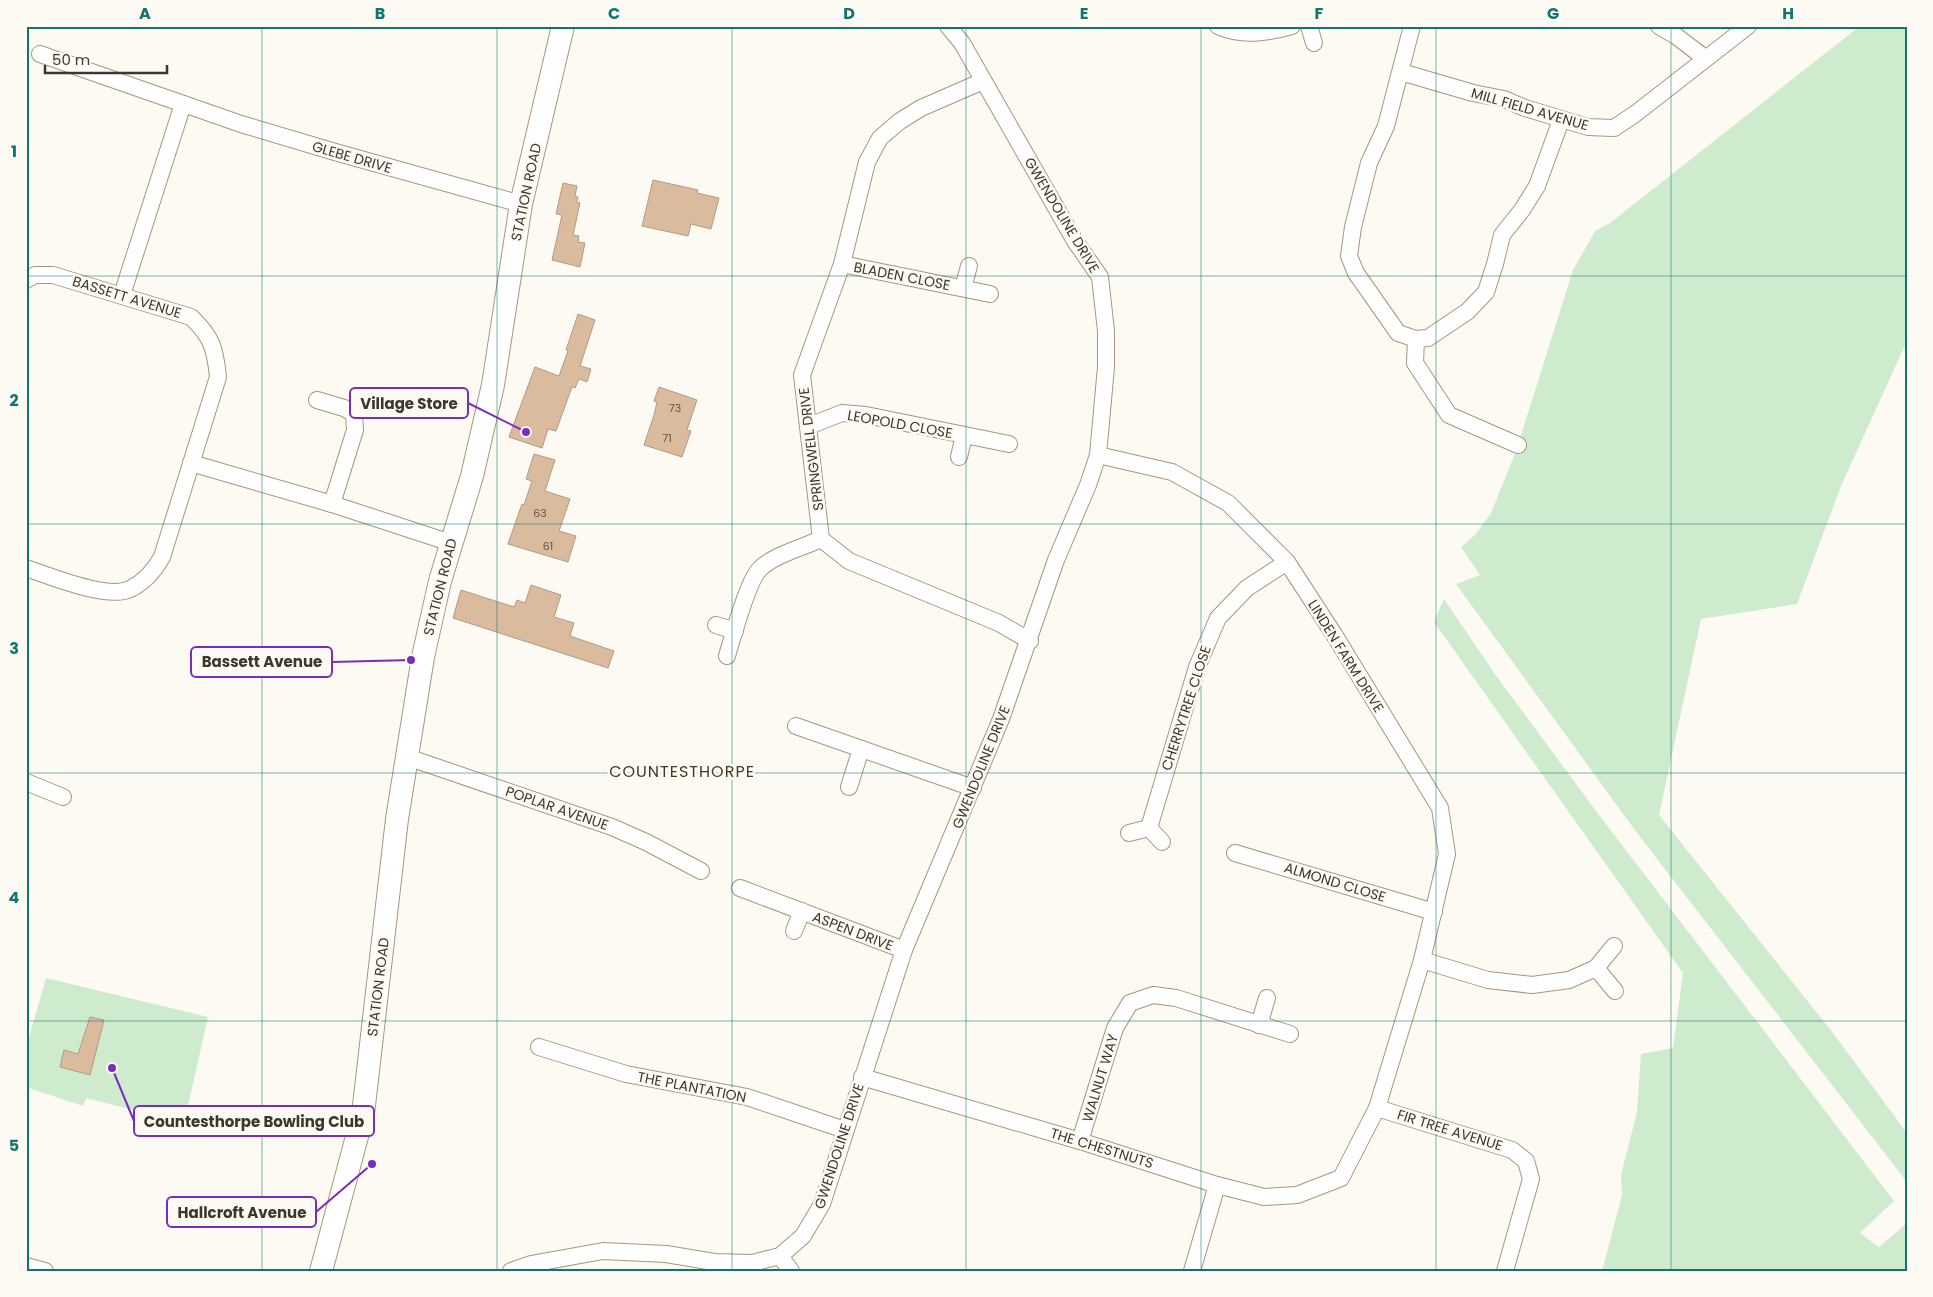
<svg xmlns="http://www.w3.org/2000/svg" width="1933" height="1297" font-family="Poppins,sans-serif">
<rect width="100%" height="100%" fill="#fdfaf4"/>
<!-- green -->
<g fill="#cfebce">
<path d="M1860,26h47v315l-66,145 -44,118 -96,15 -42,196 174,218 74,100v49l-270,-349 -181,-249 24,-9 -19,-28 15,-13 15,-21 25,-62 57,-181 22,-39 15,-8z"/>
<path d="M1444,599l53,78 102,138 295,386 -34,32 19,14 28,-24v48h-305l20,-76 -1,-20 16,-63 4,-58 32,-6 10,-75 -249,-351z"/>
<path d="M46,978l162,39 -24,106 -98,-25 -3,8 -57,-19v-39z"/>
</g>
<!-- building -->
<g fill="#dbbb9e" stroke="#b29a84">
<path d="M653,180l45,10 -1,3 22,5 -8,31 -20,-5 -3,12 -46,-10z"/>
<path d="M563,183l14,3 -2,10 3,1 -1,5 3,1 -7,32 6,1 -1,6 7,1 -5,24 -28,-7 10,-45 -6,-1z"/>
<path d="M578,314l17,6 -15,46 11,3 -4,13 -8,-3 -4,9 -3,-1 -16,44 -8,-2 -6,19 -33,-11 26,-70 24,9 9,-25 -2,-1z"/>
<path d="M659,387l38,13 -10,30 4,1 -9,26 -38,-12 10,-30 3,-13 -3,-1z"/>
<path d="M534,454l21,6 -10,31 25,8 -11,32 17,5 -8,26 -60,-18 14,-40 2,1 8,-24 -6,-2z"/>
<path d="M531,585l30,10 -7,22 20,6 -4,13 44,15 -6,17 -155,-50 8,-28 53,17 3,-7 8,3z"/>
<path d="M90,1017l14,3 -14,55 -30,-8 4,-17 14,4z"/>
</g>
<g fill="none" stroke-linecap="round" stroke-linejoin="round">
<!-- street casing -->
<g stroke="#a5977c" stroke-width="18">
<g id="street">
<path d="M1218,26c25,11 48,7 74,0"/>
<path d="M1309,26l5,17"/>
<path d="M1412,26l-26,100 -17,37 -16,64 -4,29 7,17 42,60 18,6 12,-1 40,-27 18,-19 9,-28 7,-29 20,-25 15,-24 24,-66"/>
<path d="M1659,26l17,10 29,22"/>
<path d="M40,54l201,70 94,28 186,52"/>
<path d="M1401,72l72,21 31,6 21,9 63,19 26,1 21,-14 113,-88"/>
<path d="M983,81l-62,27 -21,13 -20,17 -13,24 -25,102 -40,111 19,164 28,22 150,62 31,18"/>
<path d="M842,264l148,30"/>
<path d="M26,280l9,-5h18l138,42c21,20 24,31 27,60l-56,180c-8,14 -17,25 -32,32 -22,11 -80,-13 -104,-21"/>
<path d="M963,288l6,-22"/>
<path d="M122,295l61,-191"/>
<path d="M1416,339l-1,24 34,52 69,30"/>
<path d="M317,400l27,8 10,6 1,16 -23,74"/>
<path d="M809,426l33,-13 24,2 143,29"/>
<path d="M959,457l5,-22"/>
<path d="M191,463l141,41 119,39"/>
<path d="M716,625l19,6"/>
<path d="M727,656c5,-17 21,-75 32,-86 12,-14 45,-23 62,-31"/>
<path d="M796,726l177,62"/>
<path d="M407,757l205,70 34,15 55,29"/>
<path d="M26,782l37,15"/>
<path d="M849,787l12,-38"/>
<path d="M1149,828l48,-161 21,-49 29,-30 40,-26"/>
<path d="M1129,833l20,-5 13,14"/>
<path d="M1235,853l199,59"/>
<path d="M740,888l164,62"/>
<path d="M794,931l8,-20"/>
<path d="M1422,960l66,20 44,5 37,-5 27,-12 18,-22"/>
<path d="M1596,968l19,23"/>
<path d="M1259,1025l8,-27"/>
<path d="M539,1047l87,27 121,23 98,33"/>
<path d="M862,1077l218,64 137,44 47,12 33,-2 44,-17 36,-70 45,-148 25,-106 -7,-46 -105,-172 -48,-74 -59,-59 -56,-31 -74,-17"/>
<path d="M1377,1108l135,42 14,11 5,18 -26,92"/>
<path d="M1080,1141l35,-113 15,-25 23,-8 23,3 114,36"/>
<path d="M780,1256l11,15"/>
<path d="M26,1266l19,5"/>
<path d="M511,1271l20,-7 72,-13 63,3 48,8 38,1 28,-7 23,-20 19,-32 82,-254 97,-231 55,-159 32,-75 10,-30 8,-88v-36l-6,-54 -25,-36 -113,-198 -14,-17"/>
<path d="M1192,1271l25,-86"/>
</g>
</g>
<!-- secondary casing -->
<g stroke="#a5977c" stroke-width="24">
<path id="secondary" d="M321,1271l42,-157 34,-295 26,-162 17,-76 32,-105 21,-91 28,-181 42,-178"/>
</g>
<!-- street -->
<use href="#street" stroke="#fff" stroke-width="16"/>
<!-- secondary -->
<use href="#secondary" stroke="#fff" stroke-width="22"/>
</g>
<!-- grid -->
<path fill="none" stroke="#0f766e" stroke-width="1" stroke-opacity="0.55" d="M262,26v1245M497,26v1245M732,26v1245M966,26v1245M1201,26v1245M1436,26v1245M1671,26v1245M26,276h1881M26,524h1881M26,773h1881M26,1021h1881"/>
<g text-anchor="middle" stroke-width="5" stroke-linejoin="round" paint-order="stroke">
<!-- number labels -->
<g font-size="11" fill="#645748">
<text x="675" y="412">73</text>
<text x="667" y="442">71</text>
<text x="540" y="517">63</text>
<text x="548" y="550">61</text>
</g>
<!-- street labels -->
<g font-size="14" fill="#3c362b" stroke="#fdfaf4">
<text transform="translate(1530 109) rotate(16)" y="5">MILL FIELD AVENUE</text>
<text transform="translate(352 157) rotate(16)" y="5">GLEBE DRIVE</text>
<text transform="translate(526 192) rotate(-78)" y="5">STATION ROAD</text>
<text transform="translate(1062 215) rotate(59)" y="5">GWENDOLINE DRIVE</text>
<text transform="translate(902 276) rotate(11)" y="5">BLADEN CLOSE</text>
<text transform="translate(127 297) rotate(17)" y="5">BASSETT AVENUE</text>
<text transform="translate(900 424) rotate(10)" y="5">LEOPOLD CLOSE</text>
<text transform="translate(811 449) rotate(-97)" y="5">SPRINGWELL DRIVE</text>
<text transform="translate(440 587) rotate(-76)" y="5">STATION ROAD</text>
<text transform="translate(1346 656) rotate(58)" y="5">LINDEN FARM DRIVE</text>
<text transform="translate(1186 708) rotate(-72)" y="5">CHERRYTREE CLOSE</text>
<text transform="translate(981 767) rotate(-68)" y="5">GWENDOLINE DRIVE</text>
<text transform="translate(557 808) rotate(19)" y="5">POPLAR AVENUE</text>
<text transform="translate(1335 882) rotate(17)" y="5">ALMOND CLOSE</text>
<text transform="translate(853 931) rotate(21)" y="5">ASPEN DRIVE</text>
<text transform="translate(378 987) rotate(-83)" y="5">STATION ROAD</text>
<text transform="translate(1100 1078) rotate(-73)" y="5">WALNUT WAY</text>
<text transform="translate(692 1087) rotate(11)" y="5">THE PLANTATION</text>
<text transform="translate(1450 1130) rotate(17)" y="5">FIR TREE AVENUE</text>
<text transform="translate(839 1146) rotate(-72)" y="5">GWENDOLINE DRIVE</text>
<text transform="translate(1102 1148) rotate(17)" y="5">THE CHESTNUTS</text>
</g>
<!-- quarter labels -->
<g font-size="16" letter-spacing="1" fill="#453921" stroke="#fdfaf4">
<text x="682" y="777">COUNTESTHORPE</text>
</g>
</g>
<!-- callouts -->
<path fill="none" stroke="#7b2cbf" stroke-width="2" d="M526 432L468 403M411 660L332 662M112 1068L134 1121M372 1164L316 1212"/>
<g fill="#7b2cbf" stroke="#fdfaf4" stroke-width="2">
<circle cx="526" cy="432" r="5"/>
<circle cx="411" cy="660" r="5"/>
<circle cx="112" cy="1068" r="5"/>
<circle cx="372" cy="1164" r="5"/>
</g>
<g fill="#fdfaf4" stroke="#7b2cbf" stroke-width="2">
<rect x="350" y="388" width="118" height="30" rx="5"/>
<rect x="191" y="647" width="141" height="30" rx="5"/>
<rect x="134" y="1106" width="240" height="30" rx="5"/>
<rect x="167" y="1197" width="149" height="30" rx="5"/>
</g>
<g font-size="15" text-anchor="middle" font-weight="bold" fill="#3c362b">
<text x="409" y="409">Village Store</text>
<text x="262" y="667">Bassett Avenue</text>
<text x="254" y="1127">Countesthorpe Bowling Club</text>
<text x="242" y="1218">Hallcroft Avenue</text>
</g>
<!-- border -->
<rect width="1933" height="1297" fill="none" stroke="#fdfaf4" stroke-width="55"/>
<!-- scale -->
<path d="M45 65v8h122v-8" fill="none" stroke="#3c362b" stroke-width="2.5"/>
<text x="52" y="65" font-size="15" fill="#3c362b" stroke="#fdfaf4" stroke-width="4" paint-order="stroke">50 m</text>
<rect x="28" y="28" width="1878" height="1242" fill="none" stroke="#0f766e" stroke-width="2"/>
<g font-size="16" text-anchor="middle" font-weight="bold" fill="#0f766e">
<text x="145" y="19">A</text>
<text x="380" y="19">B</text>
<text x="614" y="19">C</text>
<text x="849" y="19">D</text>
<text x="1084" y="19">E</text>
<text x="1319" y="19">F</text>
<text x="1553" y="19">G</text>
<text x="1788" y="19">H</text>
<text x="14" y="157">1</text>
<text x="14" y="406">2</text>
<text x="14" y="654">3</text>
<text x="14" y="903">4</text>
<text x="14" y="1151">5</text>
</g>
</svg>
